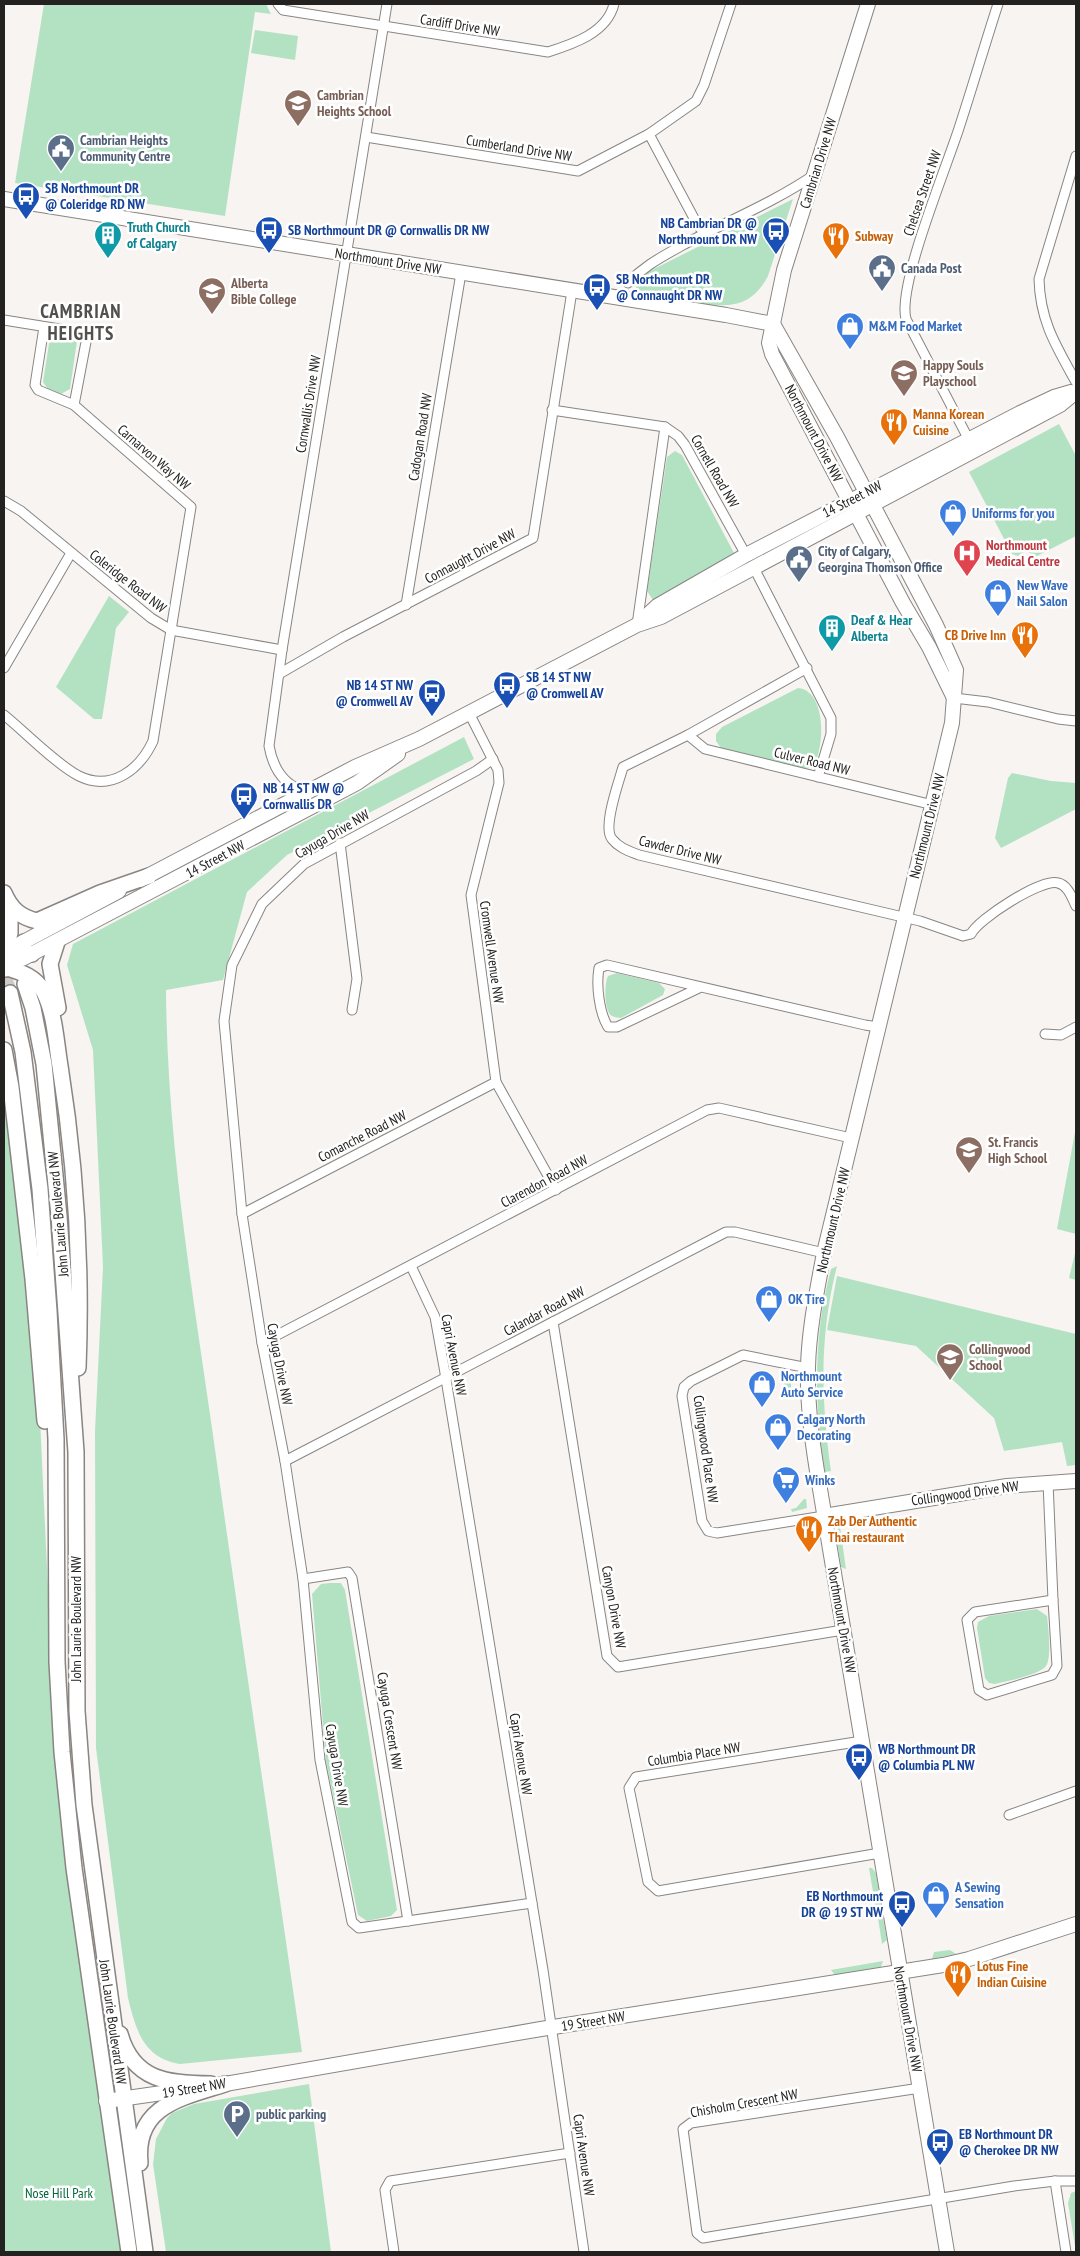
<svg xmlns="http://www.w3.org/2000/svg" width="1080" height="2256" font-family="'PT Sans Narrow',sans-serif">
<rect width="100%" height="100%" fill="#f8f4f1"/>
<!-- green -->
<g fill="#b3e2c3">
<path d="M44,4h222l5,10 -16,-2 -30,204 -210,-33z"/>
<path d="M255,30l43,6 -3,24 -44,-7z"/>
<path d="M793,199l-25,77c-21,40 -51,29 -88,24 -15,-2 -31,-4 -46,-5l3,-13 5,-7z"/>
<path d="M55,333l18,4 4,4 -7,48 -9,5 -14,-6 -4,-6 7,-45z"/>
<path d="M1059,424l17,32v80l-43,22 -5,-8 -10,6 -6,-2 -43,-82z"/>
<path d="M675,451l7,4 52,98 -81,47 -6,-9 20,-134z"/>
<path d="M109,596l20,16 -13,16 -14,91h-8l-38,-32z"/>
<path d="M798,688c28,2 28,61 14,79l-7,2 -6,-1 -78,-20 -5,-7v-7l6,-7z"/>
<path d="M464,737l10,22 -187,96 -40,37 -24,88 -57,10c1,147 25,293 46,438 29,208 60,416 90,624l-122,12c-37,-6 -44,-34 -52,-66l-32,-250 -1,-317 8,-164 -10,-217 -26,-85 6,-21z"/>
<path d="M1012,773l39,8 25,2v26l-75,39 -6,-10 13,-60z"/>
<path d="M617,973l42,10 6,6 -2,6 -42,23c-2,0 -7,-1 -9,-2 -8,-4 -8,-32 -4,-40z"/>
<path d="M4,1093l7,49 28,255 18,385 21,163 45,307h-119z"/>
<path d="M1076,1127v107l-19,-5z"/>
<path d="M1076,1249v31l-7,-2z"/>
<path d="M837,1266c-18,71 -16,133 -6,205l-6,1c-11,-67 -12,-136 6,-203z"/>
<path d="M837,1276l239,58v131l-9,1 -5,-24 -58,9 -10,-33 -78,-72 -89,-16z"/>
<path d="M785,1376l6,1v19l-7,-4z"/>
<path d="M804,1499h2l1,9 -15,4 -1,-3 5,-1z"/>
<path d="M839,1525l1,2 6,42 -5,-2 -5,-33z"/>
<path d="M330,1583h11l4,7 52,320 -6,6 -24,5 -9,-6 -32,-154 -14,-167 9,-10z"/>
<path d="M1037,1609l10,7c1,9 5,42 -1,50 -6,9 -40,15 -51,18l-6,-1 -4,-5 -8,-50 1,-6 11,-6z"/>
<path d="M869,1868h3l4,5 5,32v3l-5,2z"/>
<path d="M878,1918h5l4,22 -5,4z"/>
<path d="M950,1950l6,4 -24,5 2,-7z"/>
<path d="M883,1961l-2,6 -46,8 -4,-5z"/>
<path d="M309,2084l22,168h-165l-13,-88 3,-25 11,-21 5,-5 22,-9z"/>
<path d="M1076,2191v61l-8,-49 3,-10z"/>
</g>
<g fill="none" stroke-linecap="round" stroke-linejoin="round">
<!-- primary-tunnel -->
<path stroke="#cdcac7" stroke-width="15" stroke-dasharray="15 8" stroke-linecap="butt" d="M4,977l6,16"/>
<!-- street casing -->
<g stroke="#898582" stroke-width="11">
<g id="street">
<path d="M278,4l5,6 265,42c25,-8 59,-19 66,-48"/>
<path d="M649,134l48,90 7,9"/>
<path d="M366,137l212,34 71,-37 47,-33 8,-16 27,-81"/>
<path d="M1076,156l-37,123c1,42 17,67 37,103"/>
<path d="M628,283c16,-17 32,-25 53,-37 44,-24 92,-43 133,-71"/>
<path d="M4,320l74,12 6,3 2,7 -12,63"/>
<path d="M552,410l113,17 13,9 7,9 61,110"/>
<path d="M969,440l-63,-121c-9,-34 42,-155 54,-194 13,-40 25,-81 38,-121"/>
<path d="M4,501l17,10 130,107 20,12 111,20"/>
<path d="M754,568l77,150v16l-13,43"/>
<path d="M406,605l55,-332"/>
<path d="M637,625l28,-198"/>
<path d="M4,668l67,-115"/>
<path d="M807,668l-119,67 -65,32c-4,15 -21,60 -11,72 7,9 17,12 27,16l281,66 43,15 8,-2c7,-15 71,-56 87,-51 10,2 14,15 18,23"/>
<path d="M279,674l64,-37 190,-99 39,-247"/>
<path d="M954,698l34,4 70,17 18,2"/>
<path d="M469,713l29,57 1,13 -28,112 25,187 60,108"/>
<path d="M4,715c20,16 53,50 75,61 33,16 61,-7 74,-35l38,-234 -117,-102 -36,-15 -3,-5 9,-58"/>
<path d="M688,735l17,14 228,56"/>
<path d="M493,759l-17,12 -172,93 -42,40 -30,61 -8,56 18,193 20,129 23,118 18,118 17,181 32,162 7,6 173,-25"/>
<path d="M307,792c-24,-6 -34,-24 -38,-46l13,-96 105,-646"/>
<path d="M340,843l17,136 -5,31"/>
<path d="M701,987l-84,40h-9c-9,-15 -12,-42 -9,-59l8,-3 258,60 13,2"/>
<path d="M1045,1034l16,1 15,-8"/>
<path d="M242,1214l254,-132"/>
<path d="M411,1266l24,51 9,50 99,603 41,282"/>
<path d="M553,1322l54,334 11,11 225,-37"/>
<path d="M262,1343l445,-233 12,-2 132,30"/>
<path d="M808,1368l-65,-13 -52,26 -7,6 -2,9 20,125 6,10 9,2 107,-17"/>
<path d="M285,1461l441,-229h9l89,21"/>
<path d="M1048,1482l5,118"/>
<path d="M303,1579l45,-7 4,6 56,343"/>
<path d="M1053,1600l4,66 -5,9 -65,20 -8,-5 -12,-70 8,-8z"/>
<path d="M862,1741l-226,36 -7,11 19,94 10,9 222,-38"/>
<path d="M1009,1815l67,-24"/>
<path d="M920,2088l-229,35 -8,6 14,104 6,5 311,-52 41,-5h21"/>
<path d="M1055,2181l11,71"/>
<path d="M394,2252l-9,-62 5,-9 180,-28"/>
</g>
</g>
<!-- secondary casing -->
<g stroke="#898582" stroke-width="16">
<g id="secondary">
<path d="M868,4l-84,266 -15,73 3,11 131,249 26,44 25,51"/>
<path d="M4,199l722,116 47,9 64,113 99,188 20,45 -4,53 -128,530c-7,38 -15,75 -16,114 -1,41 5,81 12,122l127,763"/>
<path d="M641,621l16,-15 89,-51 274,-142 34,-16 17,-5"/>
<path d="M140,880l215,-113 64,-28 218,-114 24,-8 399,-212 16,-13"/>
<path d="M14,947l105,-56"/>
<path d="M22,959l335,-176 41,-29"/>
<path d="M824,1516l183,-30 69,-5"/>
<path d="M106,2101l119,-17 316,-55 402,-64 26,-6 107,-35"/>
</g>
</g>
<!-- primary casing -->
<g stroke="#898582" stroke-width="18">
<g id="primary">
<path d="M4,893c7,16 16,24 33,28l63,-28 49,-17"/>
<path d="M57,942l-7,22 8,44"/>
<path d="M8,951l24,3"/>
<path d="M4,954l6,-21v-27"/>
<path d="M4,967c16,5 31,9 40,25 11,22 12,50 16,74 16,100 22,201 18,302"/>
<path d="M6,969l18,-27"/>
<path d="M25,984l8,24 11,56 15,152 17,236 1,259 7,94 61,447"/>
<path d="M10,993l13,59 17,137 9,122 7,128 1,223 5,90 12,116 55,384"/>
<path d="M4,1050l7,37 22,192 12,142"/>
<path d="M120,2034c13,47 49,50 91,50"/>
<path d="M140,2163c-6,-57 41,-65 85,-79"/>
</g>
</g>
<!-- street -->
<use href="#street" stroke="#fff" stroke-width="9"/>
<!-- secondary -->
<use href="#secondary" stroke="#fff" stroke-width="14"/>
<!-- primary -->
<use href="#primary" stroke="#fff" stroke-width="15"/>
</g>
<!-- icons -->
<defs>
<g id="school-pin" transform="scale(1.4375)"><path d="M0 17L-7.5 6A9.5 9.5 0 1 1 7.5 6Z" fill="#8d6e63" stroke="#fff"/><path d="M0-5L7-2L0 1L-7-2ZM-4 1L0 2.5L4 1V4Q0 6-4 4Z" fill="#fff"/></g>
<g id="civic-pin" transform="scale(1.4375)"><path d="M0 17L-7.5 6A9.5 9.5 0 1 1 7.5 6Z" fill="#5c6f8a" stroke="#fff"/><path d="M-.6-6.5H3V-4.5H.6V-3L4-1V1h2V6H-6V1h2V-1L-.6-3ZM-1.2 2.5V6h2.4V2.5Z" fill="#fff"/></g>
<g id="bus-pin" transform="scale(1.4375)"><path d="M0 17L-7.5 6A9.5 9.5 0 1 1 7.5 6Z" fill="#1a4fb4" stroke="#fff"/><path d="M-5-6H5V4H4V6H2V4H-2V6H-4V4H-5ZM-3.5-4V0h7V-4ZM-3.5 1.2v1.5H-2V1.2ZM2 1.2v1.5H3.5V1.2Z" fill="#fff"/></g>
<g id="building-pin" transform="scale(1.4375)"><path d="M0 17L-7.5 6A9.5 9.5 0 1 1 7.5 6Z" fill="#0f9aa8" stroke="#fff"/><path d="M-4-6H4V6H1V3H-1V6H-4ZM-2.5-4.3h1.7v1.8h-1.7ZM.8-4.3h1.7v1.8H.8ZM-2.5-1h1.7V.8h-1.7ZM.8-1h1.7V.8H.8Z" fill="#fff"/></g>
<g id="restaurant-pin" transform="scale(1.4375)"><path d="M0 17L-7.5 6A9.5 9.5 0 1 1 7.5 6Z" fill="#e8710a" stroke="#fff"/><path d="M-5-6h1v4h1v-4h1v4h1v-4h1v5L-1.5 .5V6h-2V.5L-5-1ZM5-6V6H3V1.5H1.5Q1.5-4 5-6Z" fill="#fff"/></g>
<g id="university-pin" transform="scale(1.4375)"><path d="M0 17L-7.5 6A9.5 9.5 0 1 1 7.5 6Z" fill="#8d6e63" stroke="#fff"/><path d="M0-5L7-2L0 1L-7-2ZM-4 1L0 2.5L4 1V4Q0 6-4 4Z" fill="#fff"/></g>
<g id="shop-pin" transform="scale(1.4375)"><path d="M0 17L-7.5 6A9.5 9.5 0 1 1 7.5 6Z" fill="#3f7fe0" stroke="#fff"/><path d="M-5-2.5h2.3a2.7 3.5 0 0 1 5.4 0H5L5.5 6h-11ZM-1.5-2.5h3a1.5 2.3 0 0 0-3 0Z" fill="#fff"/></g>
<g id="hospital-pin" transform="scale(1.4375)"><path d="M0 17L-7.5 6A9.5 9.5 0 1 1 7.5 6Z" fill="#e0444e" stroke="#fff"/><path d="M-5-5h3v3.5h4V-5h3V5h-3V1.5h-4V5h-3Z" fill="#fff"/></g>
<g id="supermarket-pin" transform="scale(1.4375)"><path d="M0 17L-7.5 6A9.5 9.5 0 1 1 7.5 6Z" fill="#3f7fe0" stroke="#fff"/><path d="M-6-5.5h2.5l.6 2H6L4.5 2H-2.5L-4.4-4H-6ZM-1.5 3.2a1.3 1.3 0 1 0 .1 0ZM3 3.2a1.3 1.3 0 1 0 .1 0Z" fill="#fff"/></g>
<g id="parking-pin" transform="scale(1.4375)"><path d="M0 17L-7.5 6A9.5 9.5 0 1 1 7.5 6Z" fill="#5c6f8a" stroke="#fff"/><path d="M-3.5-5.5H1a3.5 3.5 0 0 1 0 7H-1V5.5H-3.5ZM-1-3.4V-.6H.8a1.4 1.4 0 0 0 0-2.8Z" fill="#fff"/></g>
</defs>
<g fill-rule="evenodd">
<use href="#school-pin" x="298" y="103"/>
<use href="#civic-pin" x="61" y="148"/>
<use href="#bus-pin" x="26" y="196"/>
<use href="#bus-pin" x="269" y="230"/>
<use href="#bus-pin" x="776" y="231"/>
<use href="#building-pin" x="108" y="235"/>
<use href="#restaurant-pin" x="836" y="236"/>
<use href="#civic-pin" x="882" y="268"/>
<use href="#bus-pin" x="597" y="287"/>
<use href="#university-pin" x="212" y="291"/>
<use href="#shop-pin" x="850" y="326"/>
<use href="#school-pin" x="904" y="373"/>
<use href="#restaurant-pin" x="894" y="422"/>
<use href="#shop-pin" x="953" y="513"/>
<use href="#hospital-pin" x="967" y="553"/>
<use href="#civic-pin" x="799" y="559"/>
<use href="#shop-pin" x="998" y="593"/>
<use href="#building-pin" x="832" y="628"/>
<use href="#restaurant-pin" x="1025" y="635"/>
<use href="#bus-pin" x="507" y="685"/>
<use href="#bus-pin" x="432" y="693"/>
<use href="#bus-pin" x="244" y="796"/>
<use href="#school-pin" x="969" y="1150"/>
<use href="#shop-pin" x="769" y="1299"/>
<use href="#school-pin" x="950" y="1357"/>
<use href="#shop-pin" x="762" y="1384"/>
<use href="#shop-pin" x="778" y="1427"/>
<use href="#supermarket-pin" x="786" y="1480"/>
<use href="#restaurant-pin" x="809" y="1529"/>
<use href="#bus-pin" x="859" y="1757"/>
<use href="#shop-pin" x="936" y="1895"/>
<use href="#bus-pin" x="902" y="1904"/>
<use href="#restaurant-pin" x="958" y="1974"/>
<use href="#parking-pin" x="237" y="2114"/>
<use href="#bus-pin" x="940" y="2142"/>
</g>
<g text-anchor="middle" stroke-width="5" stroke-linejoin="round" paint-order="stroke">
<!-- street labels -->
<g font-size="14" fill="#232221" stroke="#fff">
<text transform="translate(460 25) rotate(9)" y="5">Cardiff Drive NW</text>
<text transform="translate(519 148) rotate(9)" y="5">Cumberland Drive NW</text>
<text transform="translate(818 163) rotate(-73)" y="5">Cambrian Drive NW</text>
<text transform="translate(922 193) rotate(-71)" y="5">Chelsea Street NW</text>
<text transform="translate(388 261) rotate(9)" y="5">Northmount Drive NW</text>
<text transform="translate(308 404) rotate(-81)" y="5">Cornwallis Drive NW</text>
<text transform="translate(814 433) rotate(62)" y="5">Northmount Drive NW</text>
<text transform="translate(420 437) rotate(-81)" y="5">Cadogan Road NW</text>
<text transform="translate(154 457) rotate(41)" y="5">Carnarvon Way NW</text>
<text transform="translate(715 471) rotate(60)" y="5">Cornell Road NW</text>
<text transform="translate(852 499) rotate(-27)" y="5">14 Street NW</text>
<text transform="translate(470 556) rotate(-28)" y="5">Connaught Drive NW</text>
<text transform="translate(128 581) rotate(38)" y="5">Coleridge Road NW</text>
<text transform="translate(812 761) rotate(14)" y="5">Culver Road NW</text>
<text transform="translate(927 826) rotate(-76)" y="5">Northmount Drive NW</text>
<text transform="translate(332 834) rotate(-30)" y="5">Cayuga Drive NW</text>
<text transform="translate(680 850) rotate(14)" y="5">Cawder Drive NW</text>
<text transform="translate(215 859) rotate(-28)" y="5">14 Street NW</text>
<text transform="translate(492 952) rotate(82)" y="5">Cromwell Avenue NW</text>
<text transform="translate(362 1136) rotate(-27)" y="5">Comanche Road NW</text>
<text transform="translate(544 1181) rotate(-28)" y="5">Clarendon Road NW</text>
<text transform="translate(58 1214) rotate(-95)" y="5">John Laurie Boulevard NW</text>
<text transform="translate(833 1220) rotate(-77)" y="5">Northmount Drive NW</text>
<text transform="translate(544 1311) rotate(-28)" y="5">Calandar Road NW</text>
<text transform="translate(454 1355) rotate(79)" y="5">Capri Avenue NW</text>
<text transform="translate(280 1364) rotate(79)" y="5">Cayuga Drive NW</text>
<text transform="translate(706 1449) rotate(82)" y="5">Collingwood Place NW</text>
<text transform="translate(965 1493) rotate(-8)" y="5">Collingwood Drive NW</text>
<text transform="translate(614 1607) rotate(80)" y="5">Canyon Drive NW</text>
<text transform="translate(76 1619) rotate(-90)" y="5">John Laurie Boulevard NW</text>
<text transform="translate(842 1620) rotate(80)" y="5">Northmount Drive NW</text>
<text transform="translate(390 1721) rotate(81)" y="5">Cayuga Crescent NW</text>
<text transform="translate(521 1754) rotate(81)" y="5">Capri Avenue NW</text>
<text transform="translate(694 1754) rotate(-9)" y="5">Columbia Place NW</text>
<text transform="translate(337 1765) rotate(81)" y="5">Cayuga Drive NW</text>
<text transform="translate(908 2019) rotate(80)" y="5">Northmount Drive NW</text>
<text transform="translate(593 2021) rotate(-9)" y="5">19 Street NW</text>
<text transform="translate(113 2022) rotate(82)" y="5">John Laurie Boulevard NW</text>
<text transform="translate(194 2088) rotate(-9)" y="5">19 Street NW</text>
<text transform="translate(744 2103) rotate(-10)" y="5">Chisholm Crescent NW</text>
<text transform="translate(584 2155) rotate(82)" y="5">Capri Avenue NW</text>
</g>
<!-- education labels -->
<g font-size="14" font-weight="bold" fill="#785e54" stroke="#fff" text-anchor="start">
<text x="317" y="100">Cambrian<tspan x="317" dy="16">Heights School</tspan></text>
<text x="231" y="288">Alberta<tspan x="231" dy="16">Bible College</tspan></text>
<text x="923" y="370">Happy Souls<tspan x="923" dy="16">Playschool</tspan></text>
<text x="988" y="1147">St. Francis<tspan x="988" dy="16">High School</tspan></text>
<text x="969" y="1354">Collingwood<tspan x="969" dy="16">School</tspan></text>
</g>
<!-- service labels -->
<g font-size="14" font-weight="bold" fill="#4e5e75" stroke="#fff" text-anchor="start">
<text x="80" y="145">Cambrian Heights<tspan x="80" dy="16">Community Centre</tspan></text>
<text x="901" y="273">Canada Post</text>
<text x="818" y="556">City of Calgary,<tspan x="818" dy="16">Georgina Thomson Office</tspan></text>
<text x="256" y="2119">public parking</text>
</g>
<!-- transit labels -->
<g font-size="14" font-weight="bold" fill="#164399" stroke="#fff" text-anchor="start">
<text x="45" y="193">SB Northmount DR<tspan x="45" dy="16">@ Coleridge RD NW</tspan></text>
<text x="757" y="228" text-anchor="end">NB Cambrian DR @<tspan x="757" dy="16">Northmount DR NW</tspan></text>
<text x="288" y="235">SB Northmount DR @ Cornwallis DR NW</text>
<text x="616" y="284">SB Northmount DR<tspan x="616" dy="16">@ Connaught DR NW</tspan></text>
<text x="526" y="682">SB 14 ST NW<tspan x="526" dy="16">@ Cromwell AV</tspan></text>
<text x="413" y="690" text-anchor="end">NB 14 ST NW<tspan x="413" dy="16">@ Cromwell AV</tspan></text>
<text x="263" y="793">NB 14 ST NW @<tspan x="263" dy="16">Cornwallis DR</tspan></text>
<text x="878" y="1754">WB Northmount DR<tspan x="878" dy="16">@ Columbia PL NW</tspan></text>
<text x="883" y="1901" text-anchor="end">EB Northmount<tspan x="883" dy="16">DR @ 19 ST NW</tspan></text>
<text x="959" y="2139">EB Northmount DR<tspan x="959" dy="16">@ Cherokee DR NW</tspan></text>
</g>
<!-- culture labels -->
<g font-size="14" font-weight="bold" fill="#0d838f" stroke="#fff" text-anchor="start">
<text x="127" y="232">Truth Church<tspan x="127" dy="16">of Calgary</tspan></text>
<text x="851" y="625">Deaf &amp; Hear<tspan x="851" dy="16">Alberta</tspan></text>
</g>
<!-- food labels -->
<g font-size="14" font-weight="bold" fill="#c56008" stroke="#fff" text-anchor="start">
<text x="855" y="241">Subway</text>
<text x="913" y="419">Manna Korean<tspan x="913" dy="16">Cuisine</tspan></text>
<text x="1006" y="640" text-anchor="end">CB Drive Inn</text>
<text x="828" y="1526">Zab Der Authentic<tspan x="828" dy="16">Thai restaurant</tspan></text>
<text x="977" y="1971">Lotus Fine<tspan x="977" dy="16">Indian Cuisine</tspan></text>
</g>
<!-- shop labels -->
<g font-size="14" font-weight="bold" fill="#366cbe" stroke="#fff" text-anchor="start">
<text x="869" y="331">M&amp;M Food Market</text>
<text x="972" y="518">Uniforms for you</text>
<text x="1017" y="590">New Wave<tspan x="1017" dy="16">Nail Salon</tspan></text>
<text x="788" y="1304">OK Tire</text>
<text x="781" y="1381">Northmount<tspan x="781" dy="16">Auto Service</tspan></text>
<text x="797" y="1424">Calgary North<tspan x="797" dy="16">Decorating</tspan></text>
<text x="805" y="1485">Winks</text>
<text x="955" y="1892">A Sewing<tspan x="955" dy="16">Sensation</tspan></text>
</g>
<!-- health labels -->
<g font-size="14" font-weight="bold" fill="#be3a42" stroke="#fff" text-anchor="start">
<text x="986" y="550">Northmount<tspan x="986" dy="16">Medical Centre</tspan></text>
</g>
<!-- park labels -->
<g font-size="14" fill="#03673a" stroke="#fff">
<text x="59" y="2198">Nose Hill Park</text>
</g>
<!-- district labels -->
<g font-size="19" font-weight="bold" letter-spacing="1" fill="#524f4c" stroke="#fff">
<text x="81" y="318">CAMBRIAN<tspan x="81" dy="22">HEIGHTS</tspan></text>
</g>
</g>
<!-- border -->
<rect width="1080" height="2256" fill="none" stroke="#232221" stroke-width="10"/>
</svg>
